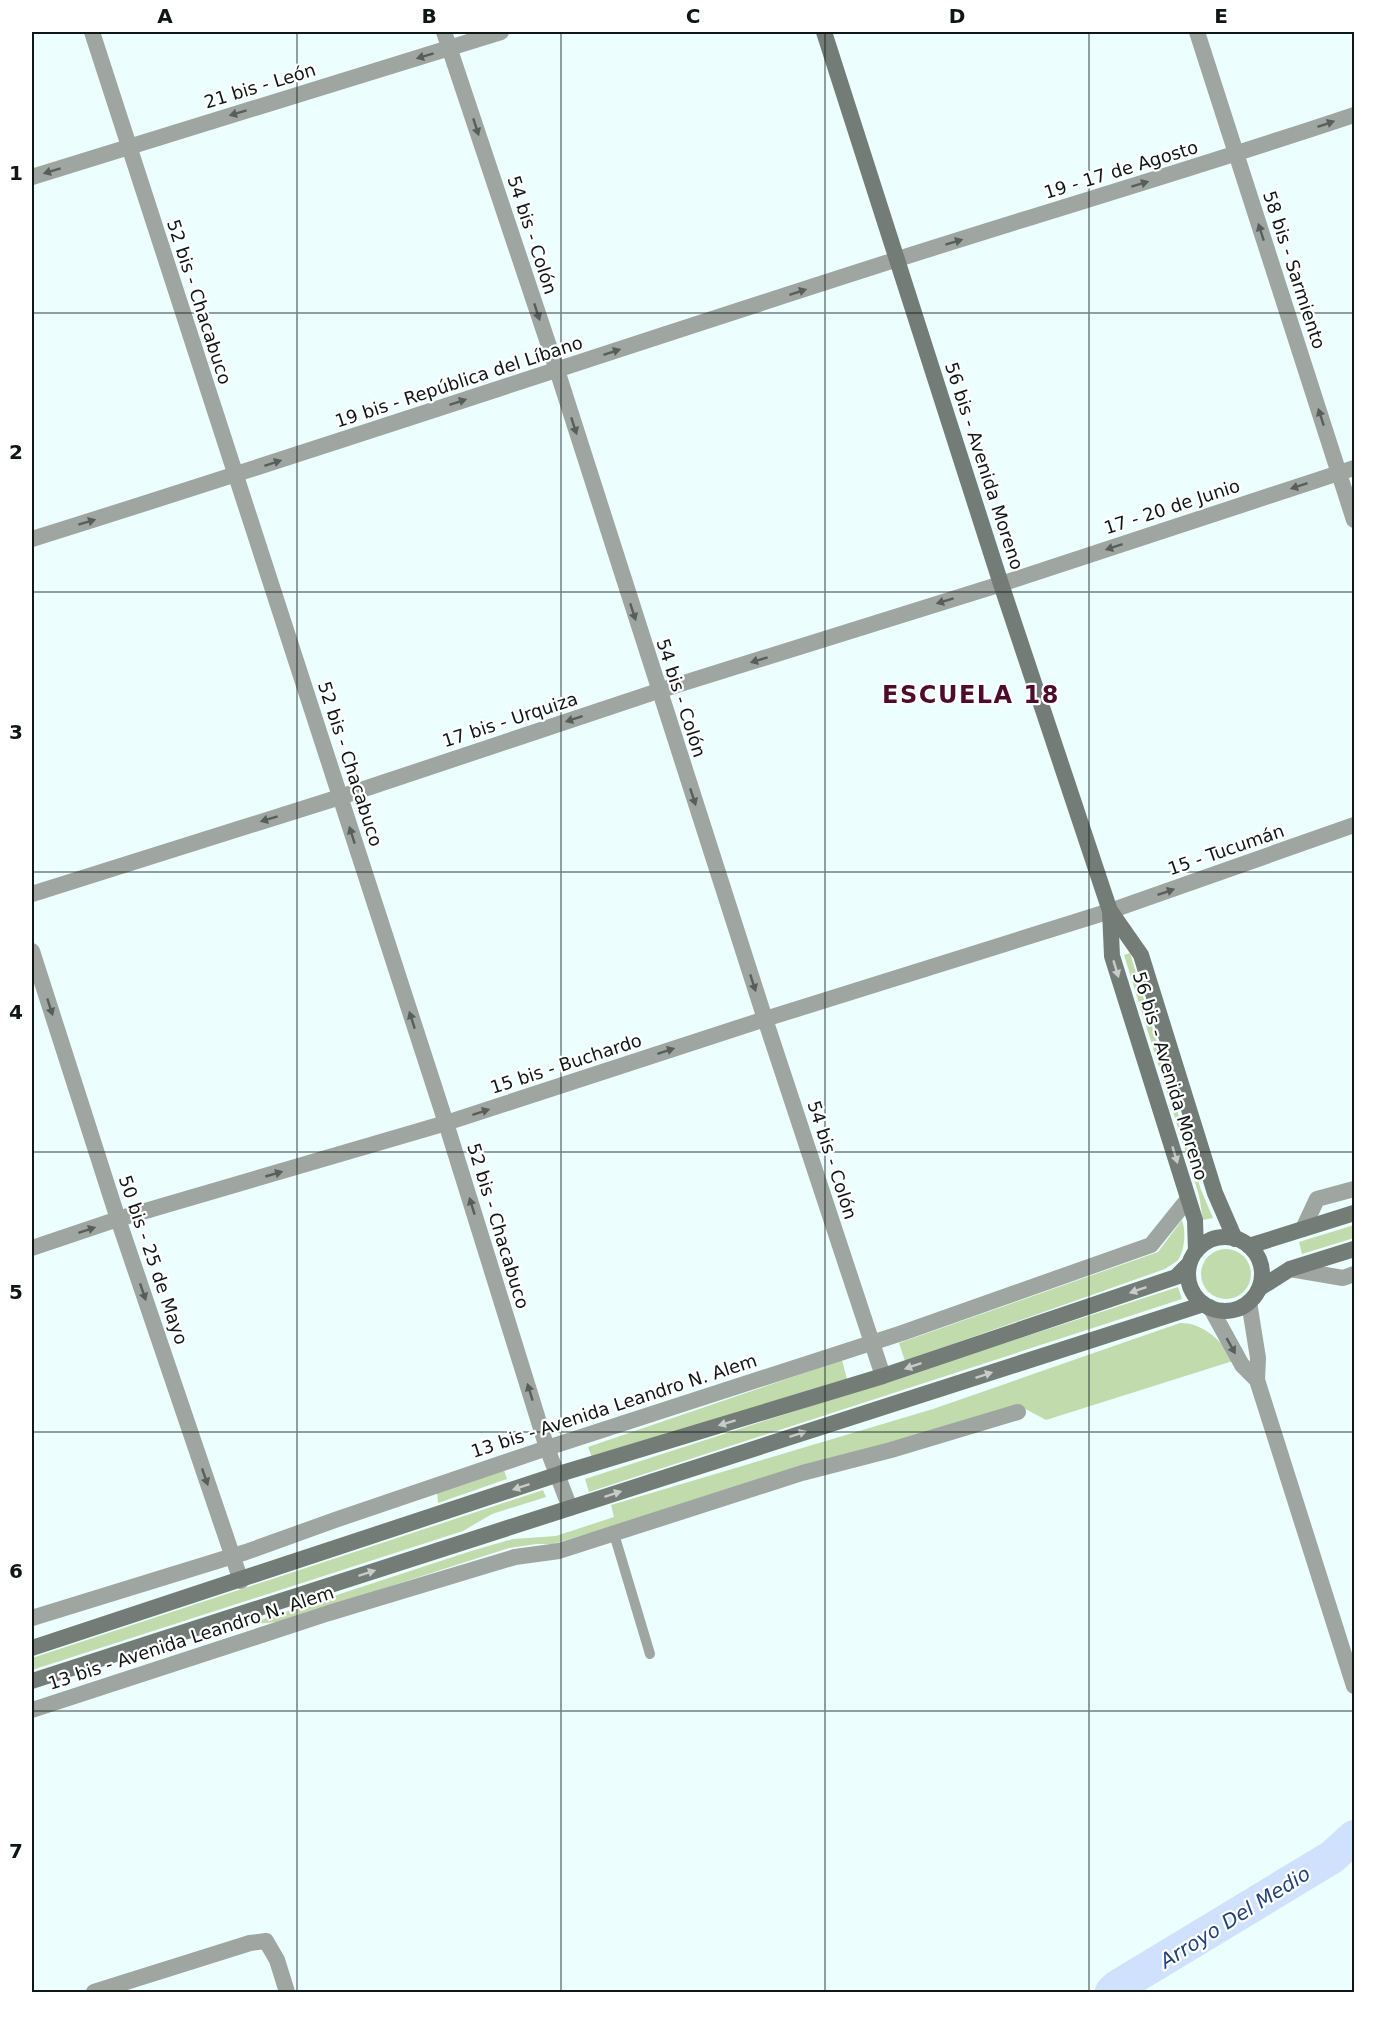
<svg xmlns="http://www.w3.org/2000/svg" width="1386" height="2024" font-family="'DejaVu Sans',sans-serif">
<rect width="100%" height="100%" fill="#ecfefe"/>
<!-- green -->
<g fill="#c2dbad">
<path d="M1130,953l71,237 12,28 -10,2 -4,-25 -75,-240z"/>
<path d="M1182,1220c4,11 3,30 -4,40 -3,3 -9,6 -13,9l-260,92 -6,-18 259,-91z"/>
<path d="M1354,1225v13l-52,16 -3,-12z"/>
<circle cx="1226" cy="1274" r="25"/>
<path d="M1178,1287l4,12 -593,193 -4,-13z"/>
<path d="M1180,1323c25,0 41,19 56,37l-190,60 -28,-15 -465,139h-16l-28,4 -230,74 -30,2 222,-73 42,-12 43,-3 58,-19 -3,-12 322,-96z"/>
<path d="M842,1360l5,19 -255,78 -4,-10z"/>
<path d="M504,1470l3,9 -69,24 -1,-10z"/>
<path d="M543,1490l3,7 -54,17 -29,17 -431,139v-12z"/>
</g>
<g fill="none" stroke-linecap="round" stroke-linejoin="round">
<!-- river -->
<path stroke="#cfe1fd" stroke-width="34" d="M1112,1992l5,-5 215,-130 22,-20"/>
<!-- service -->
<path stroke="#9fa5a1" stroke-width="10" d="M614,1534l36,120"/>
<!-- minor -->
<g stroke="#9fa5a1" stroke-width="16">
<path d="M92,32l354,1091 101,325 23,60"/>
<path d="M444,32l113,338 208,649 118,357"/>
<path d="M1197,32l157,488"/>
<path d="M32,177l469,-145"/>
<path d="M32,539c288,-90 575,-187 863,-279 153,-49 307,-94 459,-145"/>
<path d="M32,894l308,-97 318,-106 343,-107 353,-116"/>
<path d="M32,951l86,268 123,362"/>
<path d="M1303,1229l14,-30 37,-10"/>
<path d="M32,1248l86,-29 328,-96 319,-104 345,-108 244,-86"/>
<path d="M1290,1269l53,9 11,-4"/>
<path d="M1249,1302l9,56 -1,22 97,306"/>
<path d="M1210,1307l32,58 15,15"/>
<path d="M32,1618l214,-66 89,-32 212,-72 355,-115 249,-88 37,-46"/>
<path d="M32,1710l297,-97 186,-56 44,-6 243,-78 89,-23 127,-38"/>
<path d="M94,1992l156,-49 16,-2 11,19 10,32"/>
</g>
<!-- secondary -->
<g stroke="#737c77" stroke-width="16">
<path d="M824,32l177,552 109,327 2,45 83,264 1,31"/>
<path d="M1111,912l30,43 74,238 20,46"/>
<circle cx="1225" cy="1274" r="37"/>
<path d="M1249,1246l105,-33"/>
<path d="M1260,1288l30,-19 64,-20"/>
<path d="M32,1648l527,-174 324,-98 293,-99 13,-13"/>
<path d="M32,1681l1172,-377"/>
</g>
</g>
<!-- one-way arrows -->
<defs><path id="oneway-solid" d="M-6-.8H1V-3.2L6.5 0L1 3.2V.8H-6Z" transform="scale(1.5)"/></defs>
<g fill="#575e5b">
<use href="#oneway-solid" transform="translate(425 56) rotate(163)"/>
<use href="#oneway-solid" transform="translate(238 113) rotate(163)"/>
<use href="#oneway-solid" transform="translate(1326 124) rotate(-19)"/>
<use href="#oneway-solid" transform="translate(476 127) rotate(72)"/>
<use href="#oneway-solid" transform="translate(52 171) rotate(163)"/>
<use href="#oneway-solid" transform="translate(1140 184) rotate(-17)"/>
<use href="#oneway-solid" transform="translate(1261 232) rotate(-108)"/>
<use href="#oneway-solid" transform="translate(954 242) rotate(-17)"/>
<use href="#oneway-solid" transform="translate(798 292) rotate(-18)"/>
<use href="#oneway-solid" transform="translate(537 312) rotate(72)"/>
<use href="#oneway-solid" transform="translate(612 352) rotate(-18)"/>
<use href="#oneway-solid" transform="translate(458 402) rotate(-18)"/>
<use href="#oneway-solid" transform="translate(1321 417) rotate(-108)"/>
<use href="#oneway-solid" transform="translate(574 426) rotate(72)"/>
<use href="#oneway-solid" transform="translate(273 463) rotate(-18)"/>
<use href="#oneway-solid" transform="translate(1299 486) rotate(162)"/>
<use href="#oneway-solid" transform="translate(87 522) rotate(-17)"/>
<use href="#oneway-solid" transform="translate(1114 547) rotate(162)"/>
<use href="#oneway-solid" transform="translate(945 601) rotate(163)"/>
<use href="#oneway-solid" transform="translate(633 612) rotate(72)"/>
<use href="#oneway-solid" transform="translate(759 660) rotate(163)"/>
<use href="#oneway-solid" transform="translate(574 719) rotate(162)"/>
<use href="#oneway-solid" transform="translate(693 797) rotate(72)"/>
<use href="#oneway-solid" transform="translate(269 819) rotate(163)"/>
<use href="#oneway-solid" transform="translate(352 835) rotate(-108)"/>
<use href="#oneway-solid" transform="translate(1166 892) rotate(-19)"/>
<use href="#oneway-solid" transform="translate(753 983) rotate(72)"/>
<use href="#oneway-solid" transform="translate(50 1007) rotate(72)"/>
<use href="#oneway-solid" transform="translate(412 1020) rotate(-108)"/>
<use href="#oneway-solid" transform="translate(666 1051) rotate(-18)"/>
<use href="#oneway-solid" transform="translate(481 1112) rotate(-18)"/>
<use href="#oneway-solid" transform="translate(274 1174) rotate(-16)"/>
<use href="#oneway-solid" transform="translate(472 1206) rotate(-107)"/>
<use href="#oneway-solid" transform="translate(87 1230) rotate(-18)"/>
<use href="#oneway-solid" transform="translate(143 1292) rotate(71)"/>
<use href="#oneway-solid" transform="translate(1231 1346) rotate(61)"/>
<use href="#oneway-solid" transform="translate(530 1392) rotate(-107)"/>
<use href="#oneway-solid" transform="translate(205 1477) rotate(71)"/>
</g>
<g fill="#c7cbc9">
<use href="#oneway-solid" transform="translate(1116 969) rotate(73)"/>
<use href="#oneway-solid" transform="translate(1175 1155) rotate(73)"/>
<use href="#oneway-solid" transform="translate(1138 1290) rotate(161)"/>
<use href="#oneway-solid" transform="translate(913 1366) rotate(161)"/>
<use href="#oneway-solid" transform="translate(984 1375) rotate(-18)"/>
<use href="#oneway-solid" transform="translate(727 1423) rotate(163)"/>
<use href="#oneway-solid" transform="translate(798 1434) rotate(-18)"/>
<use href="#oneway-solid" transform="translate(521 1487) rotate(162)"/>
<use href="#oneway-solid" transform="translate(613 1494) rotate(-18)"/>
<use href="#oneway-solid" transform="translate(367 1573) rotate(-18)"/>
</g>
<!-- grid -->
<path fill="none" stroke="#0f1615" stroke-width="1.5" stroke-opacity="0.55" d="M297,32v1960M561,32v1960M825,32v1960M1089,32v1960M32,313h1322M32,592h1322M32,872h1322M32,1152h1322M32,1432h1322M32,1711h1322"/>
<g text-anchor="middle" stroke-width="4.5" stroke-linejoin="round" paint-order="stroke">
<!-- street labels -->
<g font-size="18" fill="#0f1615" stroke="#fff">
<text transform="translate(260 86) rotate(-17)" y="6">21 bis - León</text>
<text transform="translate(1121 170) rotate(-17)" y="6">19 - 17 de Agosto</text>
<text transform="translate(532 235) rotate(72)" y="6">54 bis - Colón</text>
<text transform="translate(1294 270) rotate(72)" y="6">58 bis - Sarmiento</text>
<text transform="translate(199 302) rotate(72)" y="6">52 bis - Chacabuco</text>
<text transform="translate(459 382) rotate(-18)" y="6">19 bis - República del Líbano</text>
<text transform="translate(984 466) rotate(72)" y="6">56 bis - Avenida Moreno</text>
<text transform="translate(1172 507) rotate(-18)" y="6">17 - 20 de Junio</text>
<text transform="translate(681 698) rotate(72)" y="6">54 bis - Colón</text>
<text transform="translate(510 720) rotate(-18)" y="6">17 bis - Urquiza</text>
<text transform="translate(350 764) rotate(72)" y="6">52 bis - Chacabuco</text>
<text transform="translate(1226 850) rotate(-19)" y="6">15 - Tucumán</text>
<text transform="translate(566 1064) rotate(-18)" y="6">15 bis - Buchardo</text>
<text transform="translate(1170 1076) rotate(73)" y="6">56 bis - Avenida Moreno</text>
<text transform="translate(832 1160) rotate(72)" y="6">54 bis - Colón</text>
<text transform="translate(498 1226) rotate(73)" y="6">52 bis - Chacabuco</text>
<text transform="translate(153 1260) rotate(71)" y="6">50 bis - 25 de Mayo</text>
<text transform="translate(614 1406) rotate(-18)" y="6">13 bis - Avenida Leandro N. Alem</text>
<text transform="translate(191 1638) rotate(-18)" y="6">13 bis - Avenida Leandro N. Alem</text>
</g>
<!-- water labels -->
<g font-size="20" font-style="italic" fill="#204279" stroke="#fff">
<text transform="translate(1235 1917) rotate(-32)" y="7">Arroyo Del Medio</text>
</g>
<!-- district labels -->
<g font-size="24" font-weight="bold" letter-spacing="1.5" fill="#4d0c2c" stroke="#fff">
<text x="971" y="703">ESCUELA 18</text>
</g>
</g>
<!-- border -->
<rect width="1386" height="2024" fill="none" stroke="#ffffff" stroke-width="66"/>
<rect x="33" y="33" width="1320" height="1958" fill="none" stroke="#0f1615" stroke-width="2"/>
<g font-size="20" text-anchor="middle" font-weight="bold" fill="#0f1615">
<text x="165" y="23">A</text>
<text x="429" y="23">B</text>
<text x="693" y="23">C</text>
<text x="957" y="23">D</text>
<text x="1221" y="23">E</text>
<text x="16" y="180">1</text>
<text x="16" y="459">2</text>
<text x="16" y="739">3</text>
<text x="16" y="1019">4</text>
<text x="16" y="1299">5</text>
<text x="16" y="1578">6</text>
<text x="16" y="1858">7</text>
</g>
</svg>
